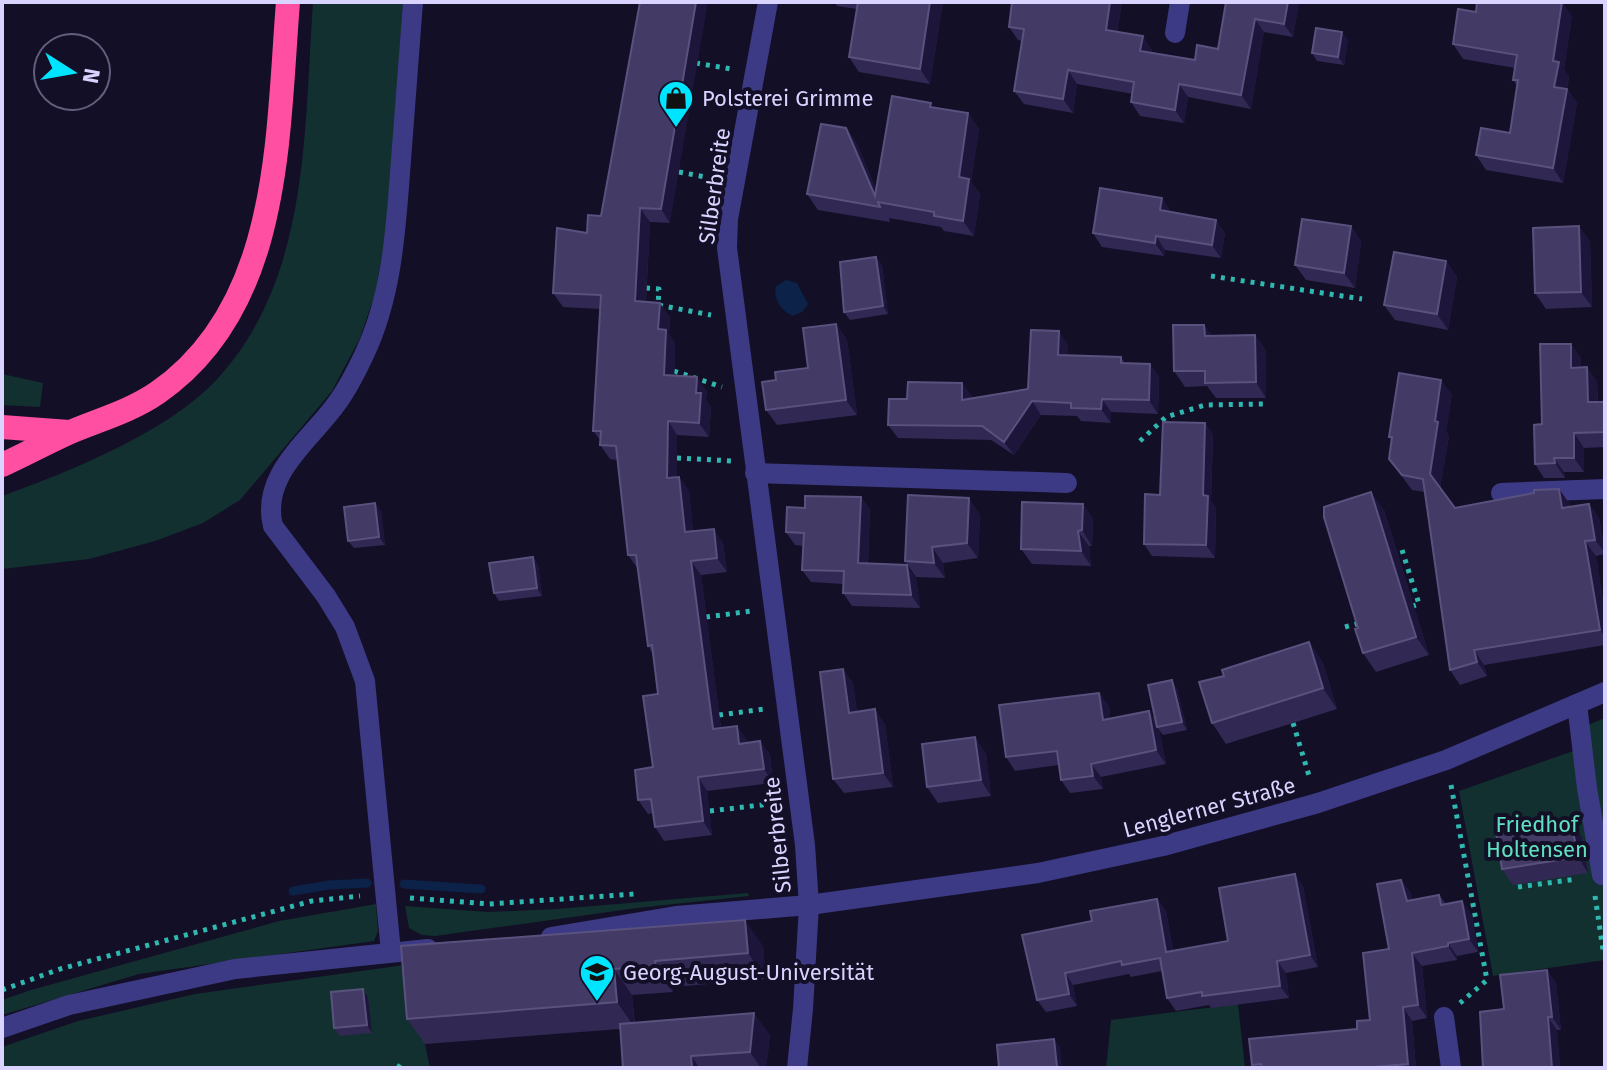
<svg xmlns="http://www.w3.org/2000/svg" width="1607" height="1070" font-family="'Fira Sans',sans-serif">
<rect width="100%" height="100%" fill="#130f26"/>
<!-- green -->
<g fill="#12302f">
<path d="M313,2h90l-16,227 -12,65 -15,44 -28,53 -92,109 -37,23 -48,18 -66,18 -87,10v-73c67,-24 169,-65 217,-119 91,-101 85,-247 94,-375z"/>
<path d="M2,374l41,9 -3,24 -38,-2z"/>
<path d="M1605,718v242l-112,16 -34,-185 120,-42 4,-22z"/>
<path d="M748,893l1,3 -112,12 -202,28 -13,-1 -13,-7 -4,-22 83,6 69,-3z"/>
<path d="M376,904l2,27 -4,10 -235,33 -137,41v-15l29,-10 248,-69z"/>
<path d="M419,963l6,81 5,24h-428v-21l76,-26 117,-27z"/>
<path d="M1238,1004l7,64h-139l5,-48z"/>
</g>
<!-- water -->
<path fill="#0c2248" d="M786,280l11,3 11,21 -6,8 -9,4c-12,-5 -20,-17 -17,-30z"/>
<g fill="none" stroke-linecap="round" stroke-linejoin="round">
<!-- stream -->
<g stroke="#0c2248" stroke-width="9">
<path d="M404,884l77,5"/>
<path d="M293,891l36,-6 38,-2"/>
</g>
<!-- path -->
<g stroke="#2fb8b0" stroke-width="5" stroke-dasharray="4 6" stroke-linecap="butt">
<path d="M696,63l35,6"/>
<path d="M679,172l32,6"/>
<path d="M1211,276l151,23"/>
<path d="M646,288l13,1 -1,16 53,10"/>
<path d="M674,371l48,16"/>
<path d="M1140,441l26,-24 39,-12 60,-1"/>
<path d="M677,458l56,3"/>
<path d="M1402,550l17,54 -12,4"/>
<path d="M706,617l46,-6"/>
<path d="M1345,627l18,-5"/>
<path d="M719,715l46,-6"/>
<path d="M1293,723l17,56"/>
<path d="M1451,785l36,195 -27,23"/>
<path d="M710,811l68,-8"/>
<path d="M1518,887l59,-8"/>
<path d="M1595,896l8,54"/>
<path d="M410,898l79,6 146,-10"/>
<path d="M2,990l58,-21 252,-68 48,-5"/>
<path d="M398,1068l4,-6"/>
</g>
<!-- minor -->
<g stroke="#3d3a85" stroke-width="20">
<path d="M768,2l-40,217 -1,29 78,597 4,60 -6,104 -6,59"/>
<path d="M1175,33l5,-31"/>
<path d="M755,473l312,10"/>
<path d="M1501,493l104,-4"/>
<path d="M1577,704l10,84 15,87"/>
<path d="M551,937l125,-21 133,-11 229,-32 125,-27 155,-43 128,-43 159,-68"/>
<path d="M391,952l-26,-271 -20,-54 -19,-31 -53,-70c-13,-52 38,-86 64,-123 11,-15 19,-31 27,-48 29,-61 32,-129 37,-195 4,-53 8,-105 12,-158"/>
<path d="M1444,1017l7,51"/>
<path d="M2,1028l67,-23 166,-36 193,-20"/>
</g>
<!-- highway -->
<g stroke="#ff4fa3" stroke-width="24">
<path d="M2,427l67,5"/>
<path d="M2,465c22,-10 44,-22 66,-32 30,-13 61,-21 89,-40 125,-86 120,-256 131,-391"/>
</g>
</g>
<!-- wall -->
<g fill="#312854">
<path d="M640,2l30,221 -20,-1 -4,80 24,15 -1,17 6,10 -1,32 33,15 -1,9 5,7 -2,30 -32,-2v42h2l10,14 4,41 30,11 4,29 -26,3 20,153 26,12v3l13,-2 10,14 3,28 -66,8 5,44 -48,6 -9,-14 -2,-14 -5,1 -10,-14 15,-33 5,-73 -5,-40 -5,-8 -10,-77 -10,-14 -11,-95 -7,-1 -10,-14 1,-4 -8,-10 7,-122 -37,-2 -10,-14 34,-60 14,-17z"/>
<path d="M835,2h108l-13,82 -71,-12 -10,-15 8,-48 -20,-3z"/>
<path d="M1122,2l-5,30 35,18v2l43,8 23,-11 8,-47h73l-6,35 -29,-5 -13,77 -63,-12 -4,26 -44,-7 -9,-14 2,-8 -56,-10 -4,29 -49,-9 -10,-13 8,-50 -4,-1 -9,-13z"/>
<path d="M1572,16l-8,53 5,8 -2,12 10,14 -14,80 -77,-13 -10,-15 34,-22 7,-47 -4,-6 2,-12 -52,-9 -10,-15z"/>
<path d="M1348,40l-4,25 -27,-4 -5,-8z"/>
<path d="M934,108l34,5 11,16 -8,53 9,12 -6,42 -30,-5 -3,-4 -52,-9 1,4 -72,-12 -11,-16 39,-66 11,16 19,45z"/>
<path d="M1162,198l9,14 54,21 -4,25 -56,-8 -1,6 -62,-9 -9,-14z"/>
<path d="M1351,226l10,16 -6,46 -49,-8 -11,-15z"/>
<path d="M1590,241l2,66 -46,2 -11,-16z"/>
<path d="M1446,261l11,16 -9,53 -53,-10 -11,-15z"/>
<path d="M882,265l6,49 -38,6 -6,-8z"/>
<path d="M836,324l11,16 10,75 -80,10 -11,-15 10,-30 32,-12z"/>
<path d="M1204,325l8,11 43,-1 11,16v47h-50l-9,-12 -22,1 -11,-16z"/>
<path d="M1571,344l10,14v10l16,13 1,21h7v45l-21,1v24h-20l1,6h-21l-9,-14 7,-40z"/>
<path d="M1068,345v10l53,2 4,6 25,1 9,13 -1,37 -47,-2v11l-30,-2 -4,-5 -36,-1 -27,40 -23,-15 -93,-2 -10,-13 19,-26 55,-16 10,14v2l56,-10z"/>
<path d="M1452,394l-6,38 3,4 -9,52 15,20 104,-19 10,14 1,4 19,-3 10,14 6,36 -9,2 9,58v31l-121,20 3,11 -27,9 -10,-15 -25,-178 -13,-2 -23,-31 3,-18 -3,-4z"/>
<path d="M1205,423l8,12 -2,66 5,7 -1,50 -63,-2 -8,-12 16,-49z"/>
<path d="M861,497l9,13 -2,53 48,15 4,30 -68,-2 -9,-13v-9l-32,-2 -9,-12 1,-24 -8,-1 -9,-13 19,-24z"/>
<path d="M375,503l6,8 4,34 -31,3 -6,-7z"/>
<path d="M1083,504l10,15 -1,27h-3l2,20 -59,-2 -11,-15z"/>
<path d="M1384,510l45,145 -53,17 -13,-19 -5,-25z"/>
<path d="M980,514l-2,44 -35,5 2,15 -29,-1 -11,-16z"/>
<path d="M533,557l5,8 4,31 -43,5 -5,-8z"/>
<path d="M1309,642l14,21 14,46 -111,35 -14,-21 12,-47z"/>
<path d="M843,669l10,15 4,28 28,12 8,63 -49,6 -11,-14z"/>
<path d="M1177,688l10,42 -24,5 -4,-5 7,34 -65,13 2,12 -33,4 -9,-13 -2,-15 -44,6 -9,-14 93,-64 10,13 1,13 39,-8 7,11z"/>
<path d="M986,753l5,43 -53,7 -11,-16z"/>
<path d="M1582,837l6,36 -75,12 -11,-16z"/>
<path d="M1401,880l10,13 1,7 27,-5 7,9 26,11 6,37 -21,4v4l-35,6 5,52 -15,3 4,47h-162l-2,-3 105,-36 13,-9 19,-71z"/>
<path d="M1303,886l15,81 -32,6 3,25 -78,10 -2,-3 -33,6 -9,-13 -5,-27 -31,6 -2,-3 -56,11 4,21 -31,6 -9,-12 55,-79 65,-22 9,12 7,40 55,-10z"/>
<path d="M401,946h362l3,33 -93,8v5l-41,3 3,28 135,12 -4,33h-143l-3,-39 -195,15 -18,-25z"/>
<path d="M1547,970l9,13 5,47h-4l3,38h-77l21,-59z"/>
<path d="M363,989l5,8 4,36 -32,3 -6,-8z"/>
</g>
<!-- shaded-wall -->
<g fill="#1d163a">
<path d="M696,2h12l-38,221 -9,-14z"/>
<path d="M930,2h13l-13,82 -10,-15z"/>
<path d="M1110,2h12l-7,41 -9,-13z"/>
<path d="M1288,2h11l-6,35 -9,-13z"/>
<path d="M1562,2l10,14 -8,53 5,8 -5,24 -10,-14 -1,-26z"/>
<path d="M1255,19l9,13 -13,77 -10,-14z"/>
<path d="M1342,32l6,8 -4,25 -6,-8z"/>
<path d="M1143,36l9,14 -3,14 -9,-13z"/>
<path d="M1068,70l9,14 -4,29 -10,-14z"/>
<path d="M1179,84l9,13 -4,26 -9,-13z"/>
<path d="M1567,89l10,14 -14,80 -10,-15z"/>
<path d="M968,113l11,16 -8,53 9,12 -6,42 -11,-15 -4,-44z"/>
<path d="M846,128l11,16 25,59 -7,-7z"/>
<path d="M1162,198l9,13 -2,12 -9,-13z"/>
<path d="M640,208l10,14 -5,93 -10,-14z"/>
<path d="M1216,220l9,13 -4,25 -9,-13z"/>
<path d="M1351,226l10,16 -6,46 -11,-15z"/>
<path d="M1579,226l11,15 2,66 -11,-15z"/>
<path d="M1156,236l9,14 -1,6 -9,-13z"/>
<path d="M876,257l6,8 6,49 -5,-8z"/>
<path d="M1446,261l11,16 -9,53 -11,-16z"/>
<path d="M660,303l10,14 -1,17 6,10 -1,45 -10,-14 -6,-46z"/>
<path d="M836,324l11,16 10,75 -11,-15z"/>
<path d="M1204,325l11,15 -10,-4z"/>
<path d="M1059,331l9,14v23l-10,-13z"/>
<path d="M1255,335l11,16v47l-10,-16z"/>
<path d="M1571,344l10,14v24l-10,-14z"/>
<path d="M1150,364l9,13 -1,37 -9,-14z"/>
<path d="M1587,367l10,14 1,35 -10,-14z"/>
<path d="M697,377l10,14 -1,9 5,7 -2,30 -10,-14 -3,-30z"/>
<path d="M1441,380l11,14 -6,38 3,4 -9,52 -10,-14 5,-53z"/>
<path d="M962,383l10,14 -1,17 -9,-14z"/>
<path d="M1102,399l9,13v11l-10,-14z"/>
<path d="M1032,401l9,14 -27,40 -10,-13z"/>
<path d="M668,421l9,14v57l-10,-14z"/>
<path d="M1205,423l8,12 -2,66 5,7 -1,50 -9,-13 -3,-50z"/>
<path d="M1574,433l10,15v24l-10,-14z"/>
<path d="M1554,458l10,14 1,6 -10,-15z"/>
<path d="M679,477l10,14 6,55 -10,-14z"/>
<path d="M1559,489l10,14 3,20 -10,-15z"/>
<path d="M1371,492l13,18 45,145 -13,-18z"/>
<path d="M861,497l9,13 -3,66 -9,-13z"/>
<path d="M969,498l11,16 -2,44 -11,-15z"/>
<path d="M375,503l6,8 4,34 -6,-8z"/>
<path d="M1083,504l10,15 -1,27 -10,-16z"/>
<path d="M1589,504l10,14 6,35 -10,-13z"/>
<path d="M714,529l9,14 4,29 -10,-14z"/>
<path d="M1078,531l11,15 2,20 -10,-15z"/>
<path d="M1585,541l11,15 9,58v23l-5,-7z"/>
<path d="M932,547l11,16 2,15 -11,-15z"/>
<path d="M533,557l5,8 4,31 -5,-8z"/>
<path d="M691,561l10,14 22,168 -10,-14z"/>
<path d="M907,565l9,13 4,30 -9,-13z"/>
<path d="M1309,642l14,21 14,46 -14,-21z"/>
<path d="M1474,650l10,15 3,11 -10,-14z"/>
<path d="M843,669l10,15 6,43 -10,-14z"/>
<path d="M1172,680l5,8 10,42 -5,-8z"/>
<path d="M1099,693l10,13 3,28 -9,-14z"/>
<path d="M875,709l10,15 8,63 -10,-14z"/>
<path d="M1149,711l9,14 -1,2 2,3 7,34 -10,-14z"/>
<path d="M737,726l10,14 2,18 -10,-14z"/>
<path d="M975,737l11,16 5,43 -10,-16z"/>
<path d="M760,741l10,14 3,28 -9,-14z"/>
<path d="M1091,764l10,13 2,12 -10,-13z"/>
<path d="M698,777l9,14 5,44 -9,-14z"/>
<path d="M1571,821l11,16 6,36 -10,-16z"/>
<path d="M1295,874l8,12 15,81 -8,-12z"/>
<path d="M1401,880l10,13 5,21 -9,-13z"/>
<path d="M1157,899l9,12 9,53 -9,-12z"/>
<path d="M1462,901l10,14 6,37 -9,-13z"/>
<path d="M745,920l18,26 3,33 -18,-26z"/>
<path d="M1448,943l9,13v4l-9,-14z"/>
<path d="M1412,953l10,13 5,52 -9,-13z"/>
<path d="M655,961l18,26v5l-17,-26z"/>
<path d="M1277,961l9,12 3,25 -9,-12z"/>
<path d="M614,969l18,26 3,33 -18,-26z"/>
<path d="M1547,970l9,13 5,47 -9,-13z"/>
<path d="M1065,973l8,12 4,21 -8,-12z"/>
<path d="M363,989l5,8 4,36 -5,-8z"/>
<path d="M1403,1007l9,14 4,47h-5l-3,-4z"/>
<path d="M754,1013l16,22 -4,33h-5l-11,-16z"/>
<path d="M1548,1017l9,13 3,38h-8z"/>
<path d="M1054,1039l6,8 2,21 -5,-1z"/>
<path d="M691,1056l9,12h-8z"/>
</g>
<!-- building -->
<g fill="#433a66" stroke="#5a527e" stroke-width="2">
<path d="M640,2h56l-35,207 -21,-1 -5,93 25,2 -2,26 8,1 -2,45 33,2 -1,16h5l-2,30 -31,-2 -1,57 12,-1 6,55 29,-3 3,29 -26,3 22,168 24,-3 2,18 21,-3 4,28 -66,8 5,44 -48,6 -4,-28 -13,1 -3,-30 18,-3 -10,-71 15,-2 -6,-49 -4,1 -12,-91h-8l-12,-109 -16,-1 1,-14h-8l8,-136 -48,-2 4,-65 30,5 1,-18 13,1z"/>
<path d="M858,2h72l-10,67 -71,-12z"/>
<path d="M1012,2h98l-4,28 37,6 -3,15 55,9 2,-15 21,4 8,-47h62l-4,22 -29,-5 -14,76 -62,-11 -4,26 -44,-8 3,-20 -66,-12 -5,29 -49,-8 10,-62 -15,-2z"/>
<path d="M1477,2h85l-9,59 6,1 -5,25 13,2 -14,79 -77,-13 5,-27 29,5 8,-53h-5l4,-25 -64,-11 5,-35 18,3z"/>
<path d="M1316,28l26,4 -4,25 -26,-4z"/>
<path d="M892,96l39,7 -1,4 38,6 -9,64 10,2 -6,42 -29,-5v-4l-56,-10 2,5 -73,-13 14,-70 25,4 29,68z"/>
<path d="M1100,188l62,10 -2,12 56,10 -4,25 -56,-9 -1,7 -62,-10z"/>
<path d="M1302,219l49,7 -7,47 -49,-8z"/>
<path d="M1579,226l2,66 -46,1 -2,-65z"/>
<path d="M1394,252l52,9 -9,53 -53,-9z"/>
<path d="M876,257l7,49 -39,6 -4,-50z"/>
<path d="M836,324l10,76 -80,10 -4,-28 14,-2 -1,-8 33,-4 -5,-40z"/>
<path d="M1173,325h31l1,11 50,-1 1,47 -51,1v-12h-31z"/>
<path d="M1031,330l28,1 -1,24 63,2v6l29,1 -1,36 -47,-1 -1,10 -30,-1v-5l-39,-2 -28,41 -22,-16 -94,-1 1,-26h18l1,-17 54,1v17l66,-11z"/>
<path d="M1540,344h31v24l16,-1 1,35h17v30l-31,1v25h-20l1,5 -20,1 -1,-39 8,-1z"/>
<path d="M1399,373l42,7 -6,41 3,1 -8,52 25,34 79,-15v-3l25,-1 3,19 27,-4 6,36 -10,1 15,89 -126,20 3,12 -27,8 -27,-191 -21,-4 -13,-16 3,-22h-3z"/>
<path d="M1163,422l42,1 -2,72 5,1 -2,49 -62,-1 1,-50 15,1z"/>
<path d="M1371,492l45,145 -53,16 -8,-24 3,-1 -34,-111v-10z"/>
<path d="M908,495l61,3 -2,45 -35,4 2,16 -29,-2z"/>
<path d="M805,496l56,1 -3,66 49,2 4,30 -68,-2 1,-22 -42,-1 2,-37 -18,-1 1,-25 18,1z"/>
<path d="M1022,502l61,2 -1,26 -4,1 3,20 -60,-2z"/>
<path d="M375,503l4,34 -31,4 -4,-34z"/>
<path d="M533,557l4,31 -43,5 -5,-30z"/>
<path d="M1309,642l14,46 -111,35 -13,-41 25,-6 -2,-6z"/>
<path d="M843,669l6,44 26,-4 8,64 -50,6 -13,-107z"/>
<path d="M1172,680l10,42 -25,5 -9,-42z"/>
<path d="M1099,693l4,27 46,-9 7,39 -65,14 2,12 -32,4 -4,-29 -51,6 -7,-52z"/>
<path d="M975,737l6,43 -54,7 -5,-43z"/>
<path d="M1571,821l7,36 -76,12 -6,-36z"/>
<path d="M1295,874l15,81 -33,6 3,25 -78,10v-4l-35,6 -7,-40 -38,7 -1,-4 -56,12 4,21 -32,6 -15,-65 70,-14 -2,-10 67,-12 9,53 62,-11 -9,-53z"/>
<path d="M1401,880l6,21 32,-6 2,10 21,-4 7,38 -21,4v3l-36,7 6,52 -15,2 5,57 -46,4h-100l-1,-4 -9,1 -3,-26 108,-10v-8l13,-1 -7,-67 26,-4 -12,-65z"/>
<path d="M745,920l3,33 -93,8 1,5 -42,3 3,33 -210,17 -6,-73z"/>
<path d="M1547,970l5,47h-4l4,51h-69l-3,-56 24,-3 -4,-34z"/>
<path d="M363,989l4,36 -33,3 -3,-36z"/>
<path d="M754,1013l-4,39 -59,4 1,12h-69l-3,-44z"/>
<path d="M1054,1039l3,28 -58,1 -2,-23z"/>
</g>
<!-- icons -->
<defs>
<g id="shop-pin" transform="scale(1.8)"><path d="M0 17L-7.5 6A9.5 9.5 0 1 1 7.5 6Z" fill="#00e5ff" stroke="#130f26"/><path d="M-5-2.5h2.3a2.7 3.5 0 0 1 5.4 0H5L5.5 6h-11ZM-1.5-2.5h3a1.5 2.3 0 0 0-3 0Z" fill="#111"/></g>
<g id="university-pin" transform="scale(1.8)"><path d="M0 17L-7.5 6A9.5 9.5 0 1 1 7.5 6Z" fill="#00e5ff" stroke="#130f26"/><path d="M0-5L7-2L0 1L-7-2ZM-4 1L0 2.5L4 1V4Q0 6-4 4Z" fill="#111"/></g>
</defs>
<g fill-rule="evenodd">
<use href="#shop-pin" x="676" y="98"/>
<use href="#university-pin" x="597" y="972"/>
</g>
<g text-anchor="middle" stroke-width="8" stroke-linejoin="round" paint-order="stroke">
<!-- poi labels -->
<g font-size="22" fill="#d9d4ff" stroke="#130f26" text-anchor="start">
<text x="702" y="106">Polsterei Grimme</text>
<text x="623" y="980">Georg-August-Universität</text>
</g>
<!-- street labels -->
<g font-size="22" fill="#d9d4ff" stroke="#130f26">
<text transform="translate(714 186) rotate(-82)" y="8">Silberbreite</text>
<text transform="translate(1209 807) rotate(-15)" y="8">Lenglerner Straße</text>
<text transform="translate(777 835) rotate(-96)" y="8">Silberbreite</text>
</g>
<!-- park labels -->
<g font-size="22" fill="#5fe0c0" stroke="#130f26">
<text x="1537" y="832">Friedhof<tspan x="1537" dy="25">Holtensen</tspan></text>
</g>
</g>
<!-- border -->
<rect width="1607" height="1070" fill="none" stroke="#d9d4ff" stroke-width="8"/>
<!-- north arrow -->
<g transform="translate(72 72) rotate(101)"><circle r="38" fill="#130f26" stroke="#625e7d" stroke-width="2"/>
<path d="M0-6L14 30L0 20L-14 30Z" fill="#00e5ff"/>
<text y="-12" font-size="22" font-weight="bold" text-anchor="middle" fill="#d9d4ff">N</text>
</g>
</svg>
